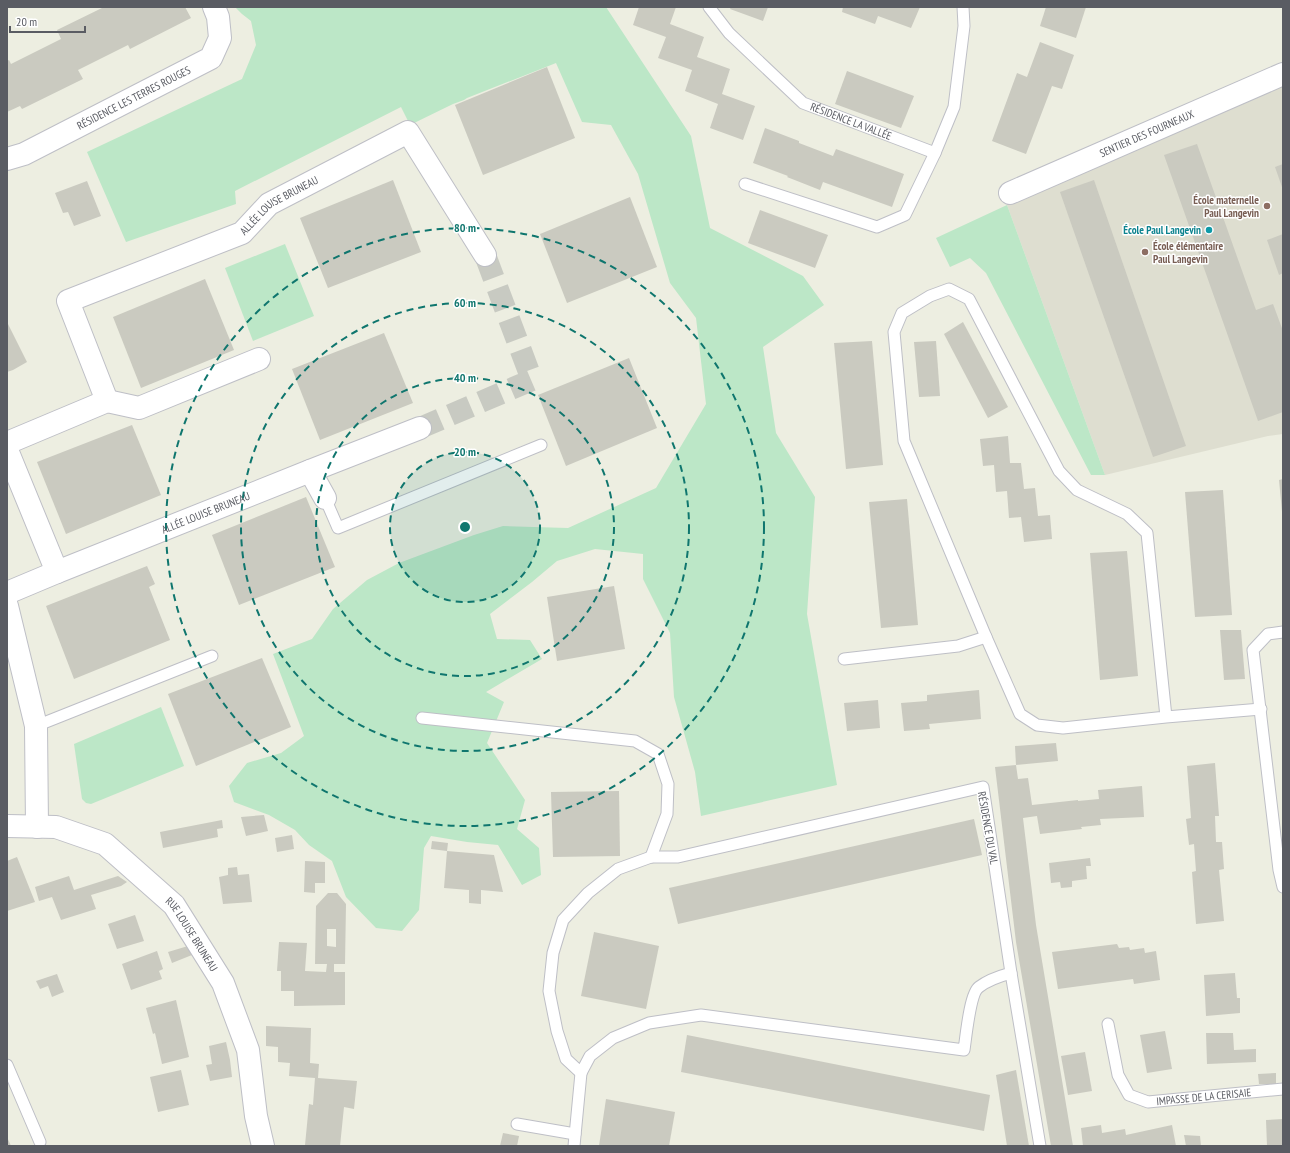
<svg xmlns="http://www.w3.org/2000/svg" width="1290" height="1153" font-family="'PT Sans Narrow',sans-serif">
<rect width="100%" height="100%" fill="#edeee1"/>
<!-- education -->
<path fill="#deded0" d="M1283,85v349l-15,2 -163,39 -98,-270z"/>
<!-- green -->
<g fill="#bce7c7">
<path d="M235,7h371l85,129 19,92 93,48 21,29 -61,42 13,86 39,64 -8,117 30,171 -136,31 -6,-44 -21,-75 -4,-64 -27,-54v-25l-48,-5 -38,12 -25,21 -42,32 7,25 33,1 12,19 -56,33 18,10 -17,41 38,57 -8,29 22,19 2,27 -19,10 -24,-40 -31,-3 -36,-6 -7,12 -5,62 -17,21 -26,-3 -30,-31 -14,-36 -23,-16 -14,-15 -26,-15 -35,-13 -5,-16 18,-23 34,-10 23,-17 -31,-82 39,-15 21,-30 34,-29 32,-17 75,-28 29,-9 65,2 88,-40 50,-84 -10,-86 -26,-35 -32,-109 -27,-49 -29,-3 -26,-59 -89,35 -3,2 -11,4 -43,21 -9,-18 -166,84 1,13 -110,38 -39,-90 155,-73 14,-34 -5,-24 -9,-7z"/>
<path d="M1007,205l98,270h-14l-105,-202 -16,-15 -20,9 -14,-29z"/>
<path d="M285,244l29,72 -61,25 -28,-73z"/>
<path d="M161,707l23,59 -93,38 -5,-1 -4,-4 -8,-55z"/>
</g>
<!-- building -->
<g fill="#cacac0" fill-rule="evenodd">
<path d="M104,7h81l6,11 -61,31 -2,-4 -50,25 5,9 -61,30 -2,-3 -13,6v-51l2,-1 2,4 50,-25 -4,-9z"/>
<path d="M639,7h37l-6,17 34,13 -7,20 33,12 -8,25 33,12 -12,34 -33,-12 8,-24 -33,-13 7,-21 -34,-12 8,-21 -33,-12z"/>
<path d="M731,7h37l-5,14 -33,-12z"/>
<path d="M843,7h77l-9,21 -33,-12 -3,8 -33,-12z"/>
<path d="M1046,7h40l-10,31 -36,-12z"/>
<path d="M1040,42l34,13 -12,34 -10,-3 -26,68 -34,-13 25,-68 10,4z"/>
<path d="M547,67l28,71 -92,37 -28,-70z"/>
<path d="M847,71l67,25 -13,32 -66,-24z"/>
<path d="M765,128l34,13v2l34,13 3,-7 68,25 -12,33 -69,-25 -3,8 -33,-13 1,-1 -35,-13z"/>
<path d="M1197,144l59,166 17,-6 10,27v81l-25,9 -94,-266z"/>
<path d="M1283,164v26l-8,-23z"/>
<path d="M393,180l28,72 -93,36 -28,-70z"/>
<path d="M1094,180l92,266 -33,11 -93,-265z"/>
<path d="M87,181l14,35 -27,10 -6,-14 -5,1 -8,-20z"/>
<path d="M630,197l27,70 -90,36 -27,-69z"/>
<path d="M760,210l68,25 -13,33 -67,-25z"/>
<path d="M1283,234v39l-4,2 -12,-35z"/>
<path d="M205,279l29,71 -93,38 -28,-71z"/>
<path d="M7,322l20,40 -14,8 -6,2z"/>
<path d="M963,322l45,85 -20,11 -44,-84z"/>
<path d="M384,333l29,70 -93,37 -28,-71z"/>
<path d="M872,341l11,124 -37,4 -12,-126z"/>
<path d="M936,341l4,55 -21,1 -5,-55z"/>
<path d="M629,358l28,70 -91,38 -28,-71z"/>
<path d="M132,425l29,70 -95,39 -29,-72z"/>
<path d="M1008,436l2,27h11l3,26 11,-1 3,28 12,-1 2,24 -28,3 -3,-25 -12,1 -2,-27 -11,1 -2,-27 -11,1 -3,-27z"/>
<path d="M1283,479v33h-1l-3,-32z"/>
<path d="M1223,490l9,125 -37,2 -10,-125z"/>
<path d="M306,497l29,70 -96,38 -27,-70z"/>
<path d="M907,499l11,126 -37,3 -12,-126z"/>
<path d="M1127,551l11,125 -38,4 -10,-127z"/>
<path d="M147,566l8,18 -6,3 21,53 -96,39 -28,-73z"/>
<path d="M614,586l11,63 -68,12 -10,-64z"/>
<path d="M1220,630h21l4,49 -21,1z"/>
<path d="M262,658l29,69 -95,39 -28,-72z"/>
<path d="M979,690l2,29 -52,5 1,5 -26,2 -3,-28 26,-2v-6z"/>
<path d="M878,700l2,28 -33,3 -3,-28z"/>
<path d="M1056,743l2,18 -42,4 -1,-19z"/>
<path d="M1215,763l4,53h-4l1,26h6l2,27 -5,1 5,51 -28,3 -4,-52 4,-1 -2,-27 -5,1 -3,-26 5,-1 -4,-52z"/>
<path d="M1016,765l2,14 10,-1 4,27 46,-5v1l21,-2 -1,-9 44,-4 2,31 -44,2 1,6 -20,2 1,2 -42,5 -3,-18 -14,2 13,107 37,221h-22l-35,-204 -21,-175z"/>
<path d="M619,791l1,65 -67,1 -2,-65z"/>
<path d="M264,815l4,16 -22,5 -5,-19z"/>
<path d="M974,819l8,36 -304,69 -9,-36z"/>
<path d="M222,820l1,8 -6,1 1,8 -55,11 -3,-16z"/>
<path d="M292,835l2,14 -17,3 -2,-14z"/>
<path d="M432,841l16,2 -1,8 -16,-2z"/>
<path d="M447,851l47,4 9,37 -22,-2v14l-12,-1v-13l-25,-2z"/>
<path d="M17,857l18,45 -28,9v-50z"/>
<path d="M1090,858l1,8h-5l1,13 -15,2v6l-11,1 -1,-6 -9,1 -2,-20z"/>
<path d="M305,861l20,1v21h-10v10l-11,-1z"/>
<path d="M237,867l1,8 11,-1 3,28 -29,2 -4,-27 9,-2v-7z"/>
<path d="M69,876l5,14 44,-14 9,6 -6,4 -30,9 5,14 -35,11 -9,-23 -13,4 -4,-14z"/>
<path d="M328,893h9l9,11 -1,60h-11v8h11v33l-51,1v-15h-13v-20h-4l2,-29 28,1 -2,28 21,1 1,-8h-12l1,-58zM327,929h9v18l-9,-1z"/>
<path d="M135,915l9,26 -27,8 -9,-25z"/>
<path d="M594,932l65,14 -13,63 -65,-13z"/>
<path d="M1117,944l2,4 10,-1 1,3 14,-2 1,5 11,-2 4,29 -26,4 -1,-5 -75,10 -6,-37z"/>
<path d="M188,946l4,9 -20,8 -4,-11z"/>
<path d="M157,951l6,18 -4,2 3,8 -31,11 -9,-26z"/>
<path d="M1235,973l2,25h3v15l-34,3 -2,-41z"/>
<path d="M57,974l7,18 -12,5 -4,-11 -8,3 -4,-8z"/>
<path d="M176,1000l13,57 -27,7 -7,-31 -2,1 -7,-26z"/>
<path d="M266,1026l45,2 -1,35 9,1 -1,14 39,3 -3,28 -10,-2 -4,39 -35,-1 4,-41 4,1 2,-27 -26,-2 1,-13 -12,-1v-15l-12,-1z"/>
<path d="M1165,1031l7,38 -25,4 -7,-38z"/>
<path d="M1206,1033h27l1,17 22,-1v13l-49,2z"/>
<path d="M687,1035l303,60 -6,36 -303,-59z"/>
<path d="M226,1042l4,18 2,17 -22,4 -4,-16 6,-1 -3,-18z"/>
<path d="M1085,1052l7,39 -24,4 -7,-39z"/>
<path d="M181,1070l8,35 -31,7 -8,-35z"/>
<path d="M1016,1070l13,76h-22l-11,-71z"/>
<path d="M1276,1073v11h-17l-1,-10z"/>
<path d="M606,1099l69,13 -6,34h-70z"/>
<path d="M1283,1119v27h-16l-1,-26z"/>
<path d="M1101,1125l1,8 23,-4 1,6 46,-10 4,21h-93l-2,-18z"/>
<path d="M503,1133l16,3 -2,10h-17z"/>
<path d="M1184,1135l16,1 1,10h-15z"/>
<path d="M7,1137l4,9h-4z"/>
</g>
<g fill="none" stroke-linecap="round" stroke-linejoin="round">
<!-- street-tunnel -->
<path stroke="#c8cac2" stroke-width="22" stroke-dasharray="22 11" stroke-linecap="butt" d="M420,428l112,-48 -47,-125"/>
<!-- lane casing -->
<g stroke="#bebfc6" stroke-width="13">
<g id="lane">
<path id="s1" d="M709,7l20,26 74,70 132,50"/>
<path d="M745,184l132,43 28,-12 30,-62 19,-46 10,-81 -1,-19"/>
<path d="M325,498l13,30 203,-83"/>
<path d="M1283,632l-15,2 -15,16 26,220 4,17"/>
<path d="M844,659l114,-13 28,-9"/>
<path d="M1166,717l-19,-184 -20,-19 -50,-24 -18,-19 -90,-172 -20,-10 -19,7 -28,17 -8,19 10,109 82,196 34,77 17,11 26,3 103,-11 95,-8"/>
<path d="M422,718l213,23 23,13 10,30 -1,30 -16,43"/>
<path d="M36,726l176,-70"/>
<path d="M983,787l28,186c-11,3 -23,7 -32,14 -9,6 -13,50 -15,63l-263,-35 -52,8 -36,15 -23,18 -9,17 -15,-14 -9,-28 -8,-40 4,-38 10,-33 25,-27 30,-24 33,-12h27z"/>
<path d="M1011,973l29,173"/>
<path id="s2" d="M1108,1024l10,51 11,20 19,7 135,-13"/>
<path d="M7,1065l33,77"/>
<path d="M517,1124l58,10"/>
<path d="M574,1146l7,-73"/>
</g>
</g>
<!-- street casing -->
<g stroke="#bebfc6" stroke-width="24">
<g id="street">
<path id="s3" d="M7,159l17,-5 187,-96 9,-20 -2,-21 -4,-10"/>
<path id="s4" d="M1010,193l273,-119"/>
<path id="s5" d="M107,401l-39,-100 174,-68 27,-29 139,-72 77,123"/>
<path d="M7,443l100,-42 32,7 120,-49"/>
<path d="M7,450l50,122 -50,21"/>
<path d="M310,471l15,27"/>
<path id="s6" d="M57,572l253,-101 110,-43"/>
<path d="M7,606l29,120 1,101"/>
<path id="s7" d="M7,826l49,1 49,17 69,61 49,78 25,67 8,66 7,30"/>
</g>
</g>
<!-- lane -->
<use href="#lane" stroke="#fff" stroke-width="11"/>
<!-- street -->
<use href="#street" stroke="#fff" stroke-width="22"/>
</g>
<!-- distance rings -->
<circle cx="465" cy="527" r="75" fill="#0f766e" fill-opacity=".12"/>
<g fill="none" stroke="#0f766e" stroke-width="2" stroke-dasharray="7 5">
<circle cx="465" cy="527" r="75"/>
<circle cx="465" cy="527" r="149"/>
<circle cx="465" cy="527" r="224"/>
<circle cx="465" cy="527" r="299"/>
</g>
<!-- markers -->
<g fill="#8d6e63" stroke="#fff" stroke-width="1.5">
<circle cx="1267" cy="206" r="4"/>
<circle cx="1145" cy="252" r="4"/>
</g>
<circle fill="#0f9aa8" stroke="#fff" stroke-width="1.5" cx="1209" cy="230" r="4"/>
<g text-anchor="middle" stroke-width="3" stroke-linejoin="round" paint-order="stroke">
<!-- street labels -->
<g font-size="11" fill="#5a5c63" stroke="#fff">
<text dy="4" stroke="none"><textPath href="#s3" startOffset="141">RÉSIDENCE LES TERRES ROUGES</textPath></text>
<text dy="4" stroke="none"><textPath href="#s1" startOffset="186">RÉSIDENCE LA VALLÉE</textPath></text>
<text dy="4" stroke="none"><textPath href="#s4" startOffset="149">SENTIER DES FOURNEAUX</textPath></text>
<text dy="4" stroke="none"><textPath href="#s5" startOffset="341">ALLÉE LOUISE BRUNEAU</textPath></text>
<text dy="4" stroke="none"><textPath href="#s6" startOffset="160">ALLÉE LOUISE BRUNEAU</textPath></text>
<text transform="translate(988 828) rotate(80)" y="4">RÉSIDENCE DU VAL</text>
<text dy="4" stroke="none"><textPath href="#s7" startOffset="227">RUE LOUISE BRUNEAU</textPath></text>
<text dy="4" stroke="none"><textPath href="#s2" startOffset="151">IMPASSE DE LA CERISAIE</textPath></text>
</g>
<!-- education labels -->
<g font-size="11" font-weight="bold" fill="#785e54" stroke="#fff" text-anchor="end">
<text x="1259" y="204">École maternelle<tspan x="1259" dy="13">Paul Langevin</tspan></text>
<text x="1153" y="250" text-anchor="start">École élémentaire<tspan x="1153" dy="13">Paul Langevin</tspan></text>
</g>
<!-- culture labels -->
<g font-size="11" font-weight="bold" fill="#0d838f" stroke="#fff" text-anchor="end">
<text x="1201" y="234">École Paul Langevin</text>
</g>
</g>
<circle cx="465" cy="527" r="6" fill="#0f766e" stroke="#fff" stroke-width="2"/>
<g font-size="12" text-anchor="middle" font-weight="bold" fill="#0f766e" stroke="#fff" stroke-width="3" stroke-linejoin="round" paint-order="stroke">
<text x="465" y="232">80 m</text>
<text x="465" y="307">60 m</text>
<text x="465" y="382">40 m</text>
<text x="465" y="456">20 m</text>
</g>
<!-- border -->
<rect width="1290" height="1153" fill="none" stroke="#5a5c63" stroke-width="16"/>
<!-- scale -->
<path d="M10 26v6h75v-6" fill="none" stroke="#5a5c63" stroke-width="2"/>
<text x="16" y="26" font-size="12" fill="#5a5c63" stroke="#ffffff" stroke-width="3" paint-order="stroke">20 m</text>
</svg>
